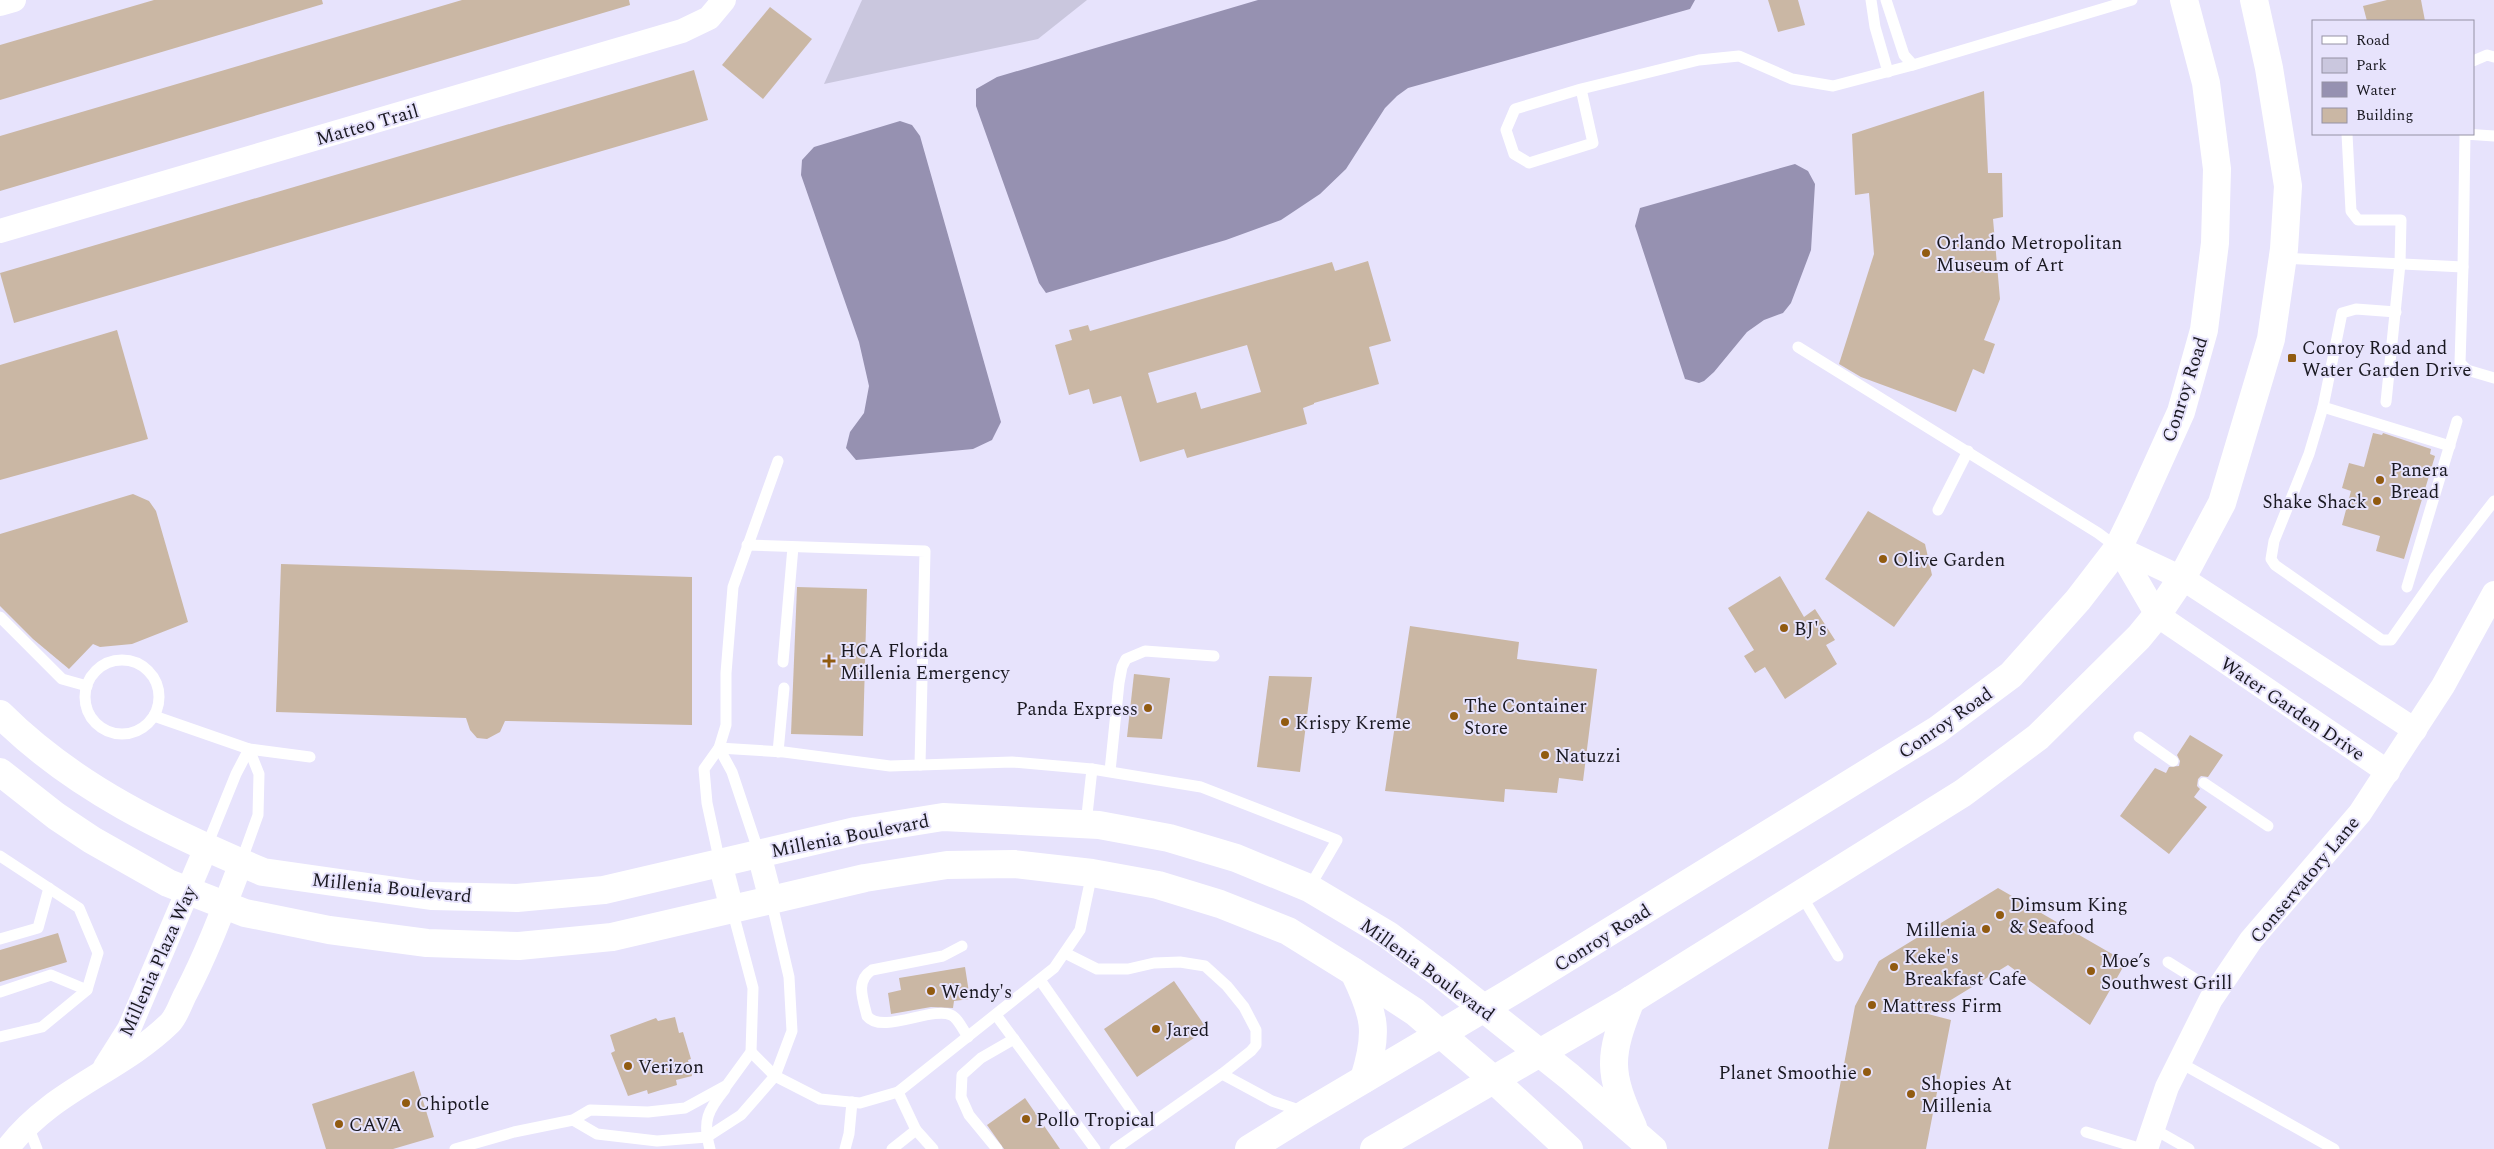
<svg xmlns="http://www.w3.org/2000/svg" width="2494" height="1149" font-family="Spectral,serif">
<rect width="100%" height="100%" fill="#e7e3fc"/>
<!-- green -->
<path fill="#cac7de" d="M862,0h225l-49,39 -214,45z"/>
<!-- water -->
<g fill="#9691b1">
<path d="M1258,0h437l-5,9 -282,79 -11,8 -12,12 -39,61 -26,25 -39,26 -55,20 -180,53 -7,-10 -63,-177v-17l21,-12z"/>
<path d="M900,121l12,4 8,11 81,286 -9,18 -19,9 -117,11 -10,-12 4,-16 14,-19 5,-27 -10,-44 -58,-167 1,-15 12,-13z"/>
<path d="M1795,164l13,7 7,13 -4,66 -20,53 -8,10 -19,7 -17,12 -33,40 -10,9 -5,2 -14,-4 -50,-153 5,-18z"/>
</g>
<!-- building -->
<g fill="#cab7a4" fill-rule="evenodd">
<path d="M154,0h168l1,4 -323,96v-55z"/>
<path d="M462,0h167l1,5 -630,186v-55z"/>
<path d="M1768,0h30l7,25 -27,7z"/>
<path d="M2387,0h34l4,21h-58l-4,-15z"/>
<path d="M770,7l42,32 -49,60 -41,-34z"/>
<path d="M694,70l14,50 -694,203 -14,-50z"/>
<path d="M1984,91l4,82h14l1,44 -10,2 7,80 -16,41 11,4 -11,30 -11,-5 -17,43 -95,-35 -22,-13 35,-110 -5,-61 -14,2 -3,-61z"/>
<path d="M1368,261l23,80 -22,6 10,37 -65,19v1l-11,4 4,16 -120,34 -3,-9 -44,13 -19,-66 -28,8 -4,-15 -20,6 -14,-50 17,-5 -3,-10 19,-5 2,6 242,-69 3,9zM1247,345l14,47 -60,17 -5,-17 -39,11 -9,-30z"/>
<path d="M117,330l31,109 -148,41v-115z"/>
<path d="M2373,433l9,2 1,-2 48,16 -1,5 5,2 -31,103 -28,-8 4,-15 -38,-11 9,-34 -9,-3 7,-25 15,4z"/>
<path d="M133,494l16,7 7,10 32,111 -56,22 -32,3 -7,-3 -24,25 -36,-30 -33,-33v-72z"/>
<path d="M1868,511l57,33 7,31 -38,52 -69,-48z"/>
<path d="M281,564l411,13v148l-187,-4 -5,11 -13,7 -10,-1 -7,-8 -4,-12 -190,-6z"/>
<path d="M1780,576l24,41 11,-8 20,31 -9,5 11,19 -52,35 -20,-32 -10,6 -11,-17 10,-6 -26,-42z"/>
<path d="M797,587l70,2 -4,147 -72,-2z"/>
<path d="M1410,626l109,16 -2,17 80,10 -14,112 -24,-3 -2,15 -52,-4 -1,13 -119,-11z"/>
<path d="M1134,674l36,4 -8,61 -35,-2z"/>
<path d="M1269,676l43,1 -12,95 -43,-5z"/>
<path d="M2190,735l33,20 -15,22 -7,-1 -3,3 -1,7 3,3 -6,8 13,10 -38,47 -49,-38 35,-48 11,5 3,-6 10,-1 1,-5 -3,-6z"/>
<path d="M1998,888l128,74 -36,63 -82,-60 -80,49 23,6 -25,129h-98l27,-143 24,-45z"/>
<path d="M58,933l9,29 -67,20v-32z"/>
<path d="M965,967l5,32 -16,2 -1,7 -22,-1 -40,7 -3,-21 13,-3 -2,-12z"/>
<path d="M1174,981l33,48 -70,48 -33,-48z"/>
<path d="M675,1017l4,16 4,-1 8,27 -3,1 4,16 -16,4 1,5 -29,9 -1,-4 -19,6 -17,-43 4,-2 -5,-16 46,-17 2,3z"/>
<path d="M414,1071l20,66 -41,12h-67l-14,-45z"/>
<path d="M1025,1098l35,51h-56l-17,-24z"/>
</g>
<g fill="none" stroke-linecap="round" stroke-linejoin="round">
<!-- lane -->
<g stroke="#fff" stroke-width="11">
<path d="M1871,0l4,27 13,45"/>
<path d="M1886,0l18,55 9,10"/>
<path d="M2473,61l14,-6 7,2"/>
<path d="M1581,89l12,54 -64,20 -15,-9 -8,-24 9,-21 66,-20 118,-29 40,-4 53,23 41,7 80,-21 219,-65"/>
<path d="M2347,134l4,77 7,9h43l-1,44 -14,138"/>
<path d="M2283,258l180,9 -3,96 7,7 27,8"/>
<path d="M2463,267l2,-133 29,2"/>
<path d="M2396,312l-40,-3 -14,4 -19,94 -14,47 -35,87 -3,18 4,6 107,75h9l45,-64 58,-75"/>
<path d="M1798,347l300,186 20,15"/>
<path d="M2323,407l127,39"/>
<path d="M1938,510l30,-59"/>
<path d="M747,545l178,6 -5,214"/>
<path d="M2407,587l50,-166"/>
<path d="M0,617l62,62 25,7"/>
<circle cx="122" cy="697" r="37"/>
<path d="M783,662l10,-115"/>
<path d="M154,716l95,33 61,8"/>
<path d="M2139,737l34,24"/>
<path d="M719,748l65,4 106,14 122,-4 80,7"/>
<path d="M719,748l13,24 27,81"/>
<path d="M778,752l6,-64"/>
<path d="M1110,771l9,-88 3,-16 4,-8 19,-8 69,5"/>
<path d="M2204,783l64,43"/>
<path d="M1086,824l6,-55 109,18 136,53 -28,48"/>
<path d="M206,848l30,-74 13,-25"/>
<path d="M0,856l79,52 19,45 -11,37 -45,37 -42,10"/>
<path d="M241,862l17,-47 1,-41 -10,-25"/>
<path d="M720,863l-13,-60 -3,-34 15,-21 7,-23v-52l7,-86 45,-126"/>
<path d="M1800,893l38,63"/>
<path d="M0,939l38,-11 11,-40"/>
<path d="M962,946l-19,10 -71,14c-17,11 -9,29 -5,46 15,19 65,-10 84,-1 7,3 12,15 17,22"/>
<path d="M1065,953l32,16h31l26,-6 26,-1 25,4 22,20 17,21 12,23v15l-5,6 -29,23 -107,75"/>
<path d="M2168,962l48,30"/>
<path d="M1040,980l104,148"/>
<path d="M0,992l51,-17 36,15"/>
<path d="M996,1015l99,134"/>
<path d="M751,1052l24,24 45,23 40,4 38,-11 156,-124 26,-38 12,-57"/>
<path d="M2179,1062l155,87"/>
<path d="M1222,1074l50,27 33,11"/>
<path d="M898,1092l18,38 17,19"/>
<path d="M573,1120l24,14 60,7 50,-4 34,-22 34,-39 17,-45 -3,-54 -18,-77"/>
<path d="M28,1126l9,23"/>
<path d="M2152,1128l37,21"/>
<path d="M2086,1132l56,17"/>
<path d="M455,1149l59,-17 59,-12 17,-10 58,2 37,-4 42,-23 24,-33 2,-64 -21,-79"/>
<path d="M710,1149c-8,-28 -2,-39 15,-60"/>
<path d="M845,1149l4,-15 3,-32"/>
<path d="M892,1149l24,-19"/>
<path d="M997,1149l-28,-34 -8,-18 1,-22 19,-17 33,-19"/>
</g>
<!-- street -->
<g stroke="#fff" stroke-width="24">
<path d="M0,4l14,-4"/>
<path d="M0,231l682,-200 27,-13 15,-18"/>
<path d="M2118,548l39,67 231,157"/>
<path d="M2118,548l64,30 233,152"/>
<path d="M759,854l12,46"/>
<path d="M720,863l12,46"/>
<path d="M105,1067l24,-38 77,-181"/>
<path d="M7,1149c44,-59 113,-77 163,-126 7,-7 11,-21 16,-30 22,-42 38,-86 55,-130"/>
<path d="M2146,1149l21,-62 44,-88 40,-59 109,-127 83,-127 51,-93"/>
</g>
<!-- secondary -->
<g stroke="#fff" stroke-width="28">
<path d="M0,714c74,74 168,118 263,158l168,24 86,2 87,-8 252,-59 87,-14 156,8 70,13 67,20 73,30 79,47 55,41 127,101 83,72"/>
<path d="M0,772l56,44 36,24 76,43 77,30 84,17 98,13 92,3 93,-9 253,-59 82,-13 67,-1 78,9 66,12 62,19 68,27 66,41 61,40 79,68 75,69"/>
<path d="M1354,972c21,43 25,60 10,107"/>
<path d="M1631,1000c-23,57 -23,72 2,127"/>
<path d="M1249,1149l58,-36 206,-122 424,-261 74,-55 67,-75 40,-52 19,-39 44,-97 23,-82 11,-87 2,-74 -11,-86 -22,-83"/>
<path d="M1374,1149l257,-149 332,-207 75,-56 101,-100 18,-22 25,-37 40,-75 49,-164 13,-90 4,-63 -19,-118 -15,-68"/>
</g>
</g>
<!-- markers -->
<g fill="#915b11" stroke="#e7e3fc" stroke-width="2">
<circle cx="1926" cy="253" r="5"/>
<rect x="2287" y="353" width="10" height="10" rx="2.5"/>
<circle cx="2380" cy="480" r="5"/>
<circle cx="2377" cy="501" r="5"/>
<circle cx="1883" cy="559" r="5"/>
<circle cx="1784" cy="628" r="5"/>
<path d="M826.5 653.5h5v5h5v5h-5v5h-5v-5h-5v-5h5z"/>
<circle cx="1148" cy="708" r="5"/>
<circle cx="1454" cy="716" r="5"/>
<circle cx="1285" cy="722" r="5"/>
<circle cx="1545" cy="755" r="5"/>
<circle cx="2000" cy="915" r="5"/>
<circle cx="1986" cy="929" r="5"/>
<circle cx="1894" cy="967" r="5"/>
<circle cx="2091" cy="971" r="5"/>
<circle cx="931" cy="991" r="5"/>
<circle cx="1872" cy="1005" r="5"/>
<circle cx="1156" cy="1029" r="5"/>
<circle cx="628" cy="1066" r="5"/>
<circle cx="1867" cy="1072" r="5"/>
<circle cx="1911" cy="1094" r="5"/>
<circle cx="406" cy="1103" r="5"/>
<circle cx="1026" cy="1119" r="5"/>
<circle cx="339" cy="1124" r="5"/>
</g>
<g text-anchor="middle" stroke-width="4" stroke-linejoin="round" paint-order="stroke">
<!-- street labels -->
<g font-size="19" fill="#1a1921" stroke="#e7e3fc">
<text transform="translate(367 124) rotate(-16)" y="7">Matteo Trail</text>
<text transform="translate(2184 389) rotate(-72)" y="7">Conroy Road</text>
<text transform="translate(2293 708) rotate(34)" y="7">Water Garden Drive</text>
<text transform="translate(1945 722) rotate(-35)" y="7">Conroy Road</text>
<text transform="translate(850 835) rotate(-11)" y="7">Millenia Boulevard</text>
<text transform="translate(2304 879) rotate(-50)" y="7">Conservatory Lane</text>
<text transform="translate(392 887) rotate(6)" y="7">Millenia Boulevard</text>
<text transform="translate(1602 937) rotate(-32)" y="7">Conroy Road</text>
<text transform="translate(157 961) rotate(-66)" y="7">Millenia Plaza Way</text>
<text transform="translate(1428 969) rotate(36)" y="7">Millenia Boulevard</text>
</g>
<!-- poi labels -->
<g font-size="19" fill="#1a1921" stroke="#e7e3fc" text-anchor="start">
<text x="1936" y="249">Orlando Metropolitan<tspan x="1936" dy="22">Museum of Art</tspan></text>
<text x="2302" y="354">Conroy Road and<tspan x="2302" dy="22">Water Garden Drive</tspan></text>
<text x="2390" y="476">Panera<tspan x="2390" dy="22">Bread</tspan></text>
<text x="2367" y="508" text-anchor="end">Shake Shack</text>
<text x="1893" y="566">Olive Garden</text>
<text x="1794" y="635">BJ's</text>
<text x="840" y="657">HCA Florida<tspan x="840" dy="22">Millenia Emergency</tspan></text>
<text x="1464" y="712">The Container<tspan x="1464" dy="22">Store</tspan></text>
<text x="1138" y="715" text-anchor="end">Panda Express</text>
<text x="1295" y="729">Krispy Kreme</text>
<text x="1555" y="762">Natuzzi</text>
<text x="2010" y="911">Dimsum King<tspan x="2010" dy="22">&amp; Seafood</tspan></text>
<text x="1976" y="936" text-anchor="end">Millenia</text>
<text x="1904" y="963">Keke's<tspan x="1904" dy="22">Breakfast Cafe</tspan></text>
<text x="2101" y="967">Moe’s<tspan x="2101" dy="22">Southwest Grill</tspan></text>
<text x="941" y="998">Wendy's</text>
<text x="1882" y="1012">Mattress Firm</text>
<text x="1166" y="1036">Jared</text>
<text x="638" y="1073">Verizon</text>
<text x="1857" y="1079" text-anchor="end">Planet Smoothie</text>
<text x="1921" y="1090">Shopies At<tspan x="1921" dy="22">Millenia</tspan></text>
<text x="416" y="1110">Chipotle</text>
<text x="1036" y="1126">Pollo Tropical</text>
<text x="349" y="1131">CAVA</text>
</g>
</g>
<!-- legend -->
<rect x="2312" y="20" width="162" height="115" fill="#e7e3fc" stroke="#9592a4"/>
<rect x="2322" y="36" width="25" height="8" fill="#ffffff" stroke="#9592a4"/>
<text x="2356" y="45" font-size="15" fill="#1a1921">Road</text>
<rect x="2322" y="58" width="25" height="15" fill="#cac7de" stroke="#9592a4"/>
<text x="2356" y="70" font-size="15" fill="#1a1921">Park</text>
<rect x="2322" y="82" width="25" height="15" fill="#9691b1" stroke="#9592a4"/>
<text x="2356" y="95" font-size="15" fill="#1a1921">Water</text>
<rect x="2322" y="108" width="25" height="15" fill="#cab7a4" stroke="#9592a4"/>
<text x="2356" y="120" font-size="15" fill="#1a1921">Building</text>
</svg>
